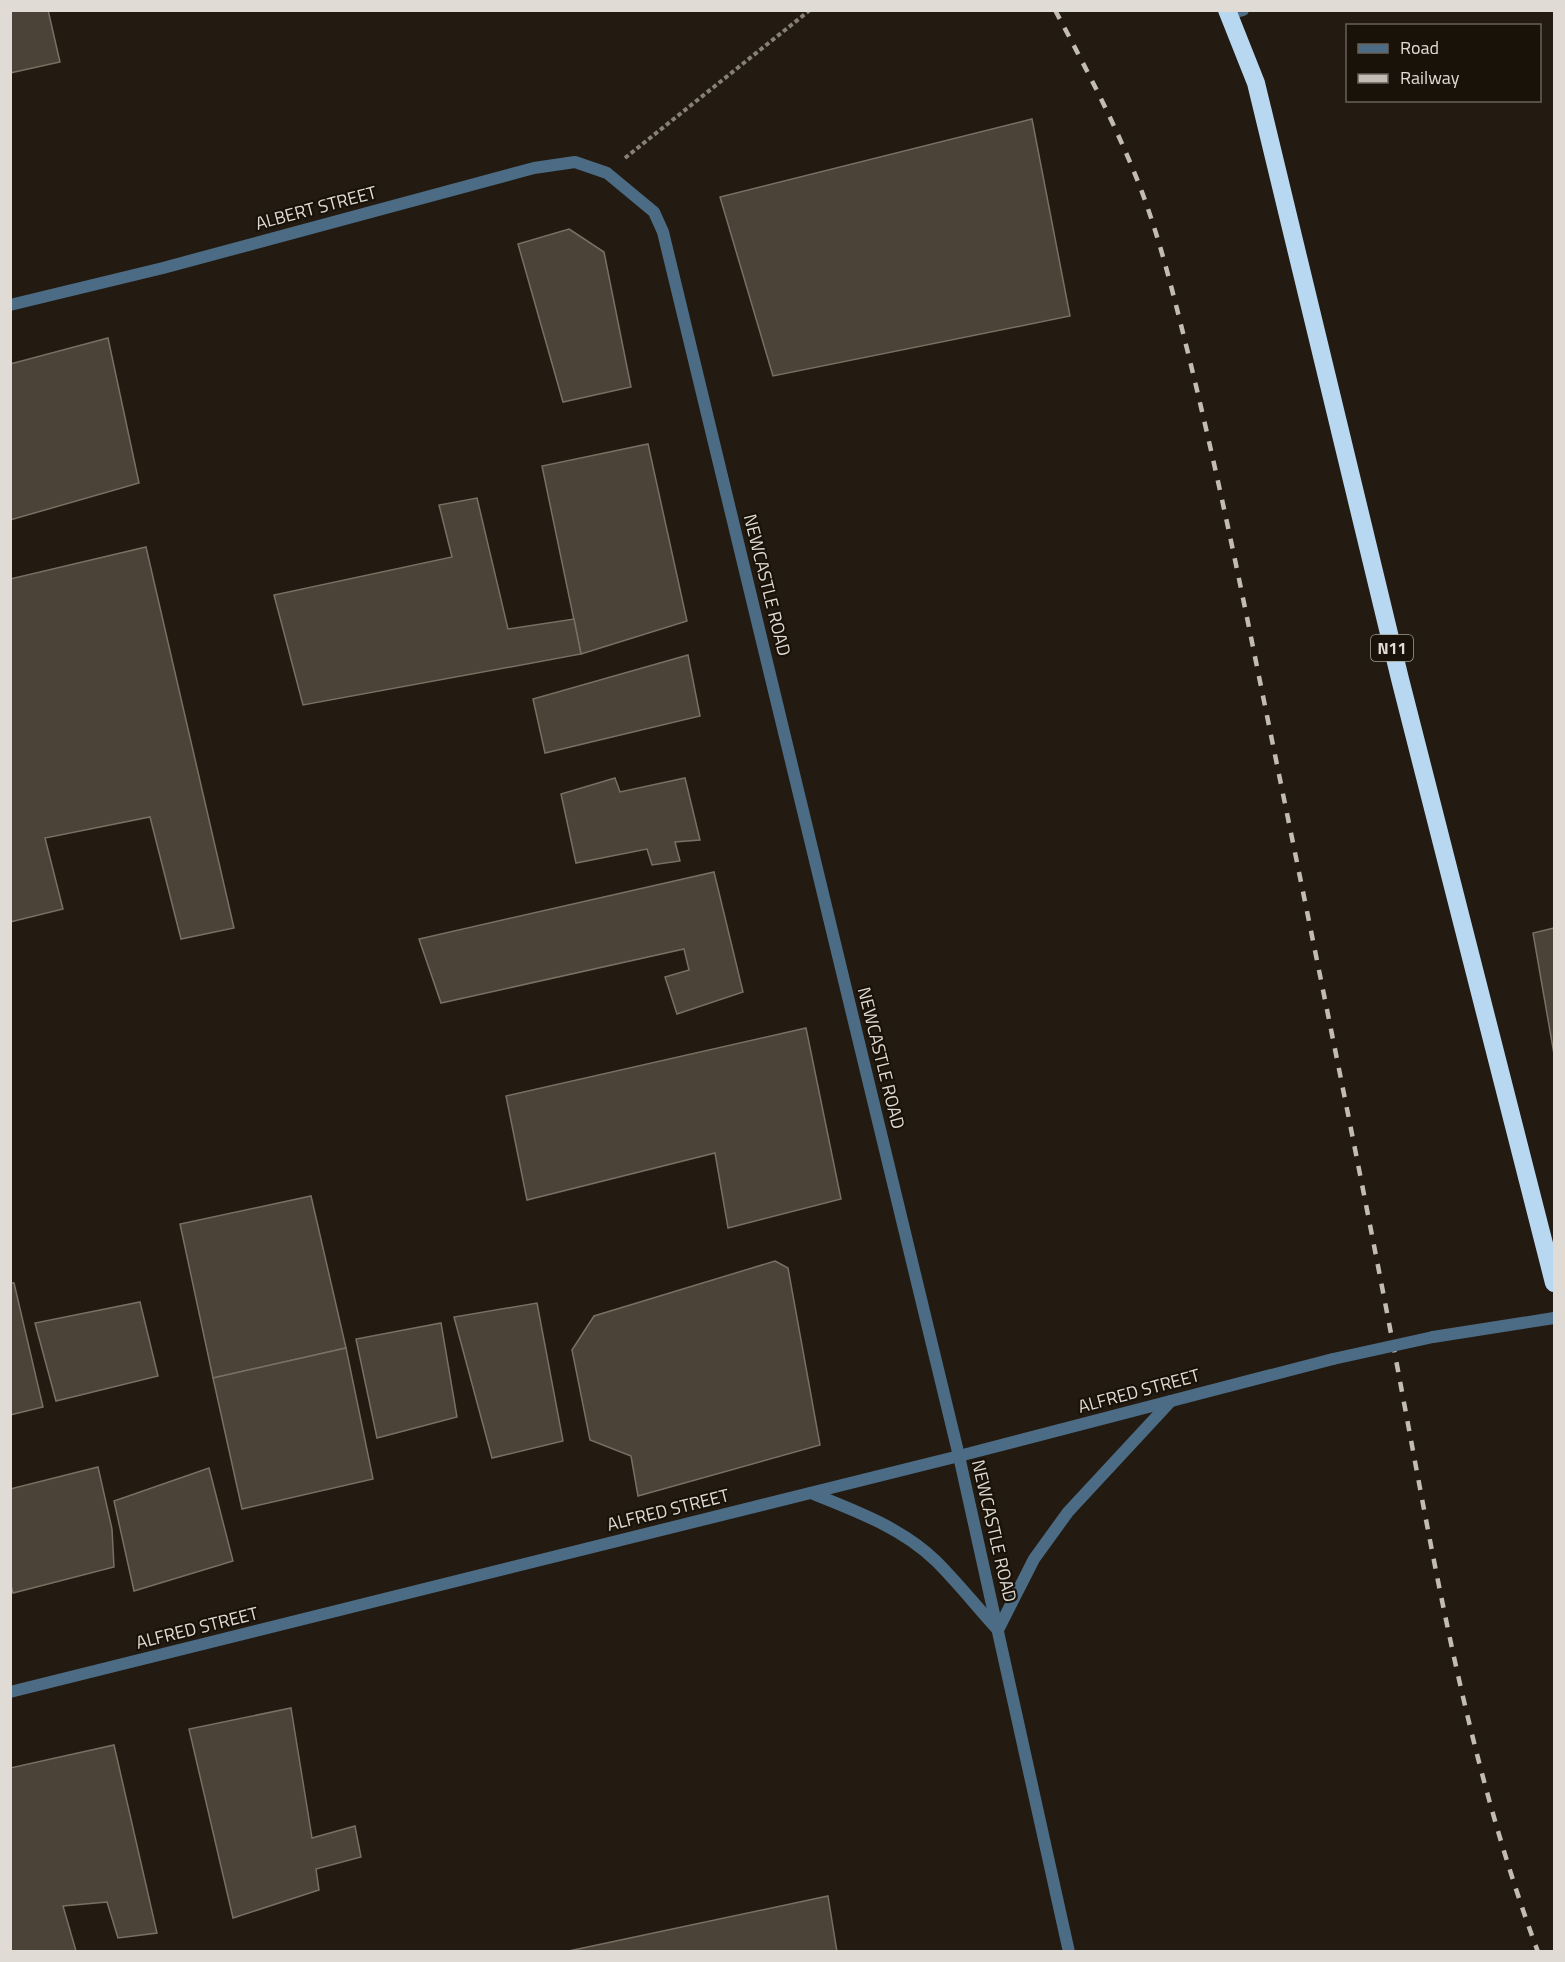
<svg xmlns="http://www.w3.org/2000/svg" width="1565" height="1962" font-family="'Titillium Web',sans-serif">
<rect width="100%" height="100%" fill="#231b11"/>
<!-- building -->
<g fill="#4c4338" stroke="#796f63" stroke-width="1.5">
<path d="M10,10h38l12,52 -50,11z"/>
<path d="M1032,119l38,197 -297,60 -53,-179z"/>
<path d="M569,229l35,23 27,135 -68,15 -45,-158z"/>
<path d="M108,338l31,145 -129,37v-156z"/>
<path d="M648,444l39,177 -106,33 -39,-188z"/>
<path d="M477,498l31,131 66,-10 7,35 -278,51 -29,-110 178,-38 -13,-52z"/>
<path d="M146,547l88,381 -53,11 -31,-122 -105,21 18,71 -53,13v-343z"/>
<path d="M688,655l12,61 -155,37 -12,-54z"/>
<path d="M615,778l5,14 65,-14 15,62 -25,2 5,19 -28,4 -5,-16 -71,14 -15,-69z"/>
<path d="M714,872l29,120 -66,22 -12,-37 24,-7 -5,-21 -243,54 -22,-64z"/>
<path d="M1554,928v126l-21,-121z"/>
<path d="M806,1028l35,171 -113,29 -13,-75 -188,47 -21,-104z"/>
<path d="M311,1196l35,152 -133,30 -33,-154z"/>
<path d="M775,1261l13,7 32,177 -182,51 -7,-40 -41,-16 -18,-90 22,-34z"/>
<path d="M10,1283h4l29,124 -33,8z"/>
<path d="M140,1302l18,74 -102,25 -21,-78z"/>
<path d="M537,1303l26,138 -71,17 -38,-141z"/>
<path d="M441,1323l16,94 -80,21 -21,-99z"/>
<path d="M346,1348l27,131 -131,30 -29,-131z"/>
<path d="M98,1467l14,62 2,38 -101,26 -3,-11v-93z"/>
<path d="M209,1468l24,93 -99,30 -20,-90z"/>
<path d="M291,1708l21,130 43,-12 6,31 -45,12 3,21 -86,28 -44,-189z"/>
<path d="M114,1745l43,188 -39,5 -11,-36 -44,4 13,45 -66,1v-184z"/>
<path d="M828,1896l9,56h-273z"/>
</g>
<g fill="none" stroke-linecap="round" stroke-linejoin="round">
<!-- path -->
<path stroke="#878078" stroke-width="4" stroke-dasharray="4.5 3" stroke-linecap="butt" d="M625,158l185,-148"/>
<!-- lane -->
<path stroke="#4c6c85" stroke-width="12" d="M1229,14l14,-4"/>
<!-- street -->
<g stroke="#4c6c85" stroke-width="12">
<path d="M10,305l153,-37 371,-100 41,-6 32,11 47,39 9,20 296,1224 110,496"/>
<path d="M1433,1337l121,-19"/>
<path d="M811,1493c43,17 91,35 125,68 22,22 41,46 62,69l36,-71 34,-47 103,-111"/>
<path d="M10,1692l949,-236 374,-97"/>
</g>
<!-- highway -->
<path stroke="#b8d8f1" stroke-width="18" d="M1227,10l29,73 144,596 154,604"/>
<!-- rail -->
<path stroke="#c2bcb5" stroke-width="4.5" stroke-dasharray="10 10" stroke-linecap="butt" d="M1055,10c32,60 63,119 87,182 20,54 33,109 47,165 24,98 45,196 65,295 47,231 95,461 139,692 39,205 72,412 145,608"/>
<!-- street-bridge -->
<path stroke="#4c6c85" stroke-width="12" d="M1333,1359l100,-22"/>
</g>
<g text-anchor="middle" stroke-width="4.5" stroke-linejoin="round" paint-order="stroke">
<!-- shield labels -->
<rect fill="#191208" stroke="#a59f98" stroke-width="1.5" x="1371" y="635" width="42" height="26" rx="4.5"/>
<g font-size="16" font-weight="bold" fill="#e1dbd5">
<text x="1392" y="654">N11</text>
</g>
<!-- street labels -->
<g font-size="18" fill="#e1dbd5" stroke="#191208">
<text transform="translate(316 208) rotate(-15)" y="6">ALBERT STREET</text>
<text transform="translate(767 585) rotate(76)" y="6">NEWCASTLE ROAD</text>
<text transform="translate(881 1058) rotate(76)" y="6">NEWCASTLE ROAD</text>
<text transform="translate(1139 1391) rotate(-15)" y="6">ALFRED STREET</text>
<text transform="translate(668 1510) rotate(-14)" y="6">ALFRED STREET</text>
<text transform="translate(994 1531) rotate(77)" y="6">NEWCASTLE ROAD</text>
<text transform="translate(197 1628) rotate(-14)" y="6">ALFRED STREET</text>
</g>
</g>
<!-- border -->
<rect width="1565" height="1962" fill="none" stroke="#e1dbd5" stroke-width="24"/>
<!-- legend -->
<rect x="1346" y="24" width="195" height="78" fill="#191208" stroke="#69625a" stroke-width="1.5"/>
<rect x="1358" y="44" width="30" height="9" fill="#4c6c85" stroke="#69625a" stroke-width="1.5"/>
<text x="1400" y="54" font-size="18" fill="#e1dbd5">Road</text>
<rect x="1358" y="74" width="30" height="9" fill="#c2bcb5" stroke="#69625a" stroke-width="1.5"/>
<text x="1400" y="84" font-size="18" fill="#e1dbd5">Railway</text>
</svg>
